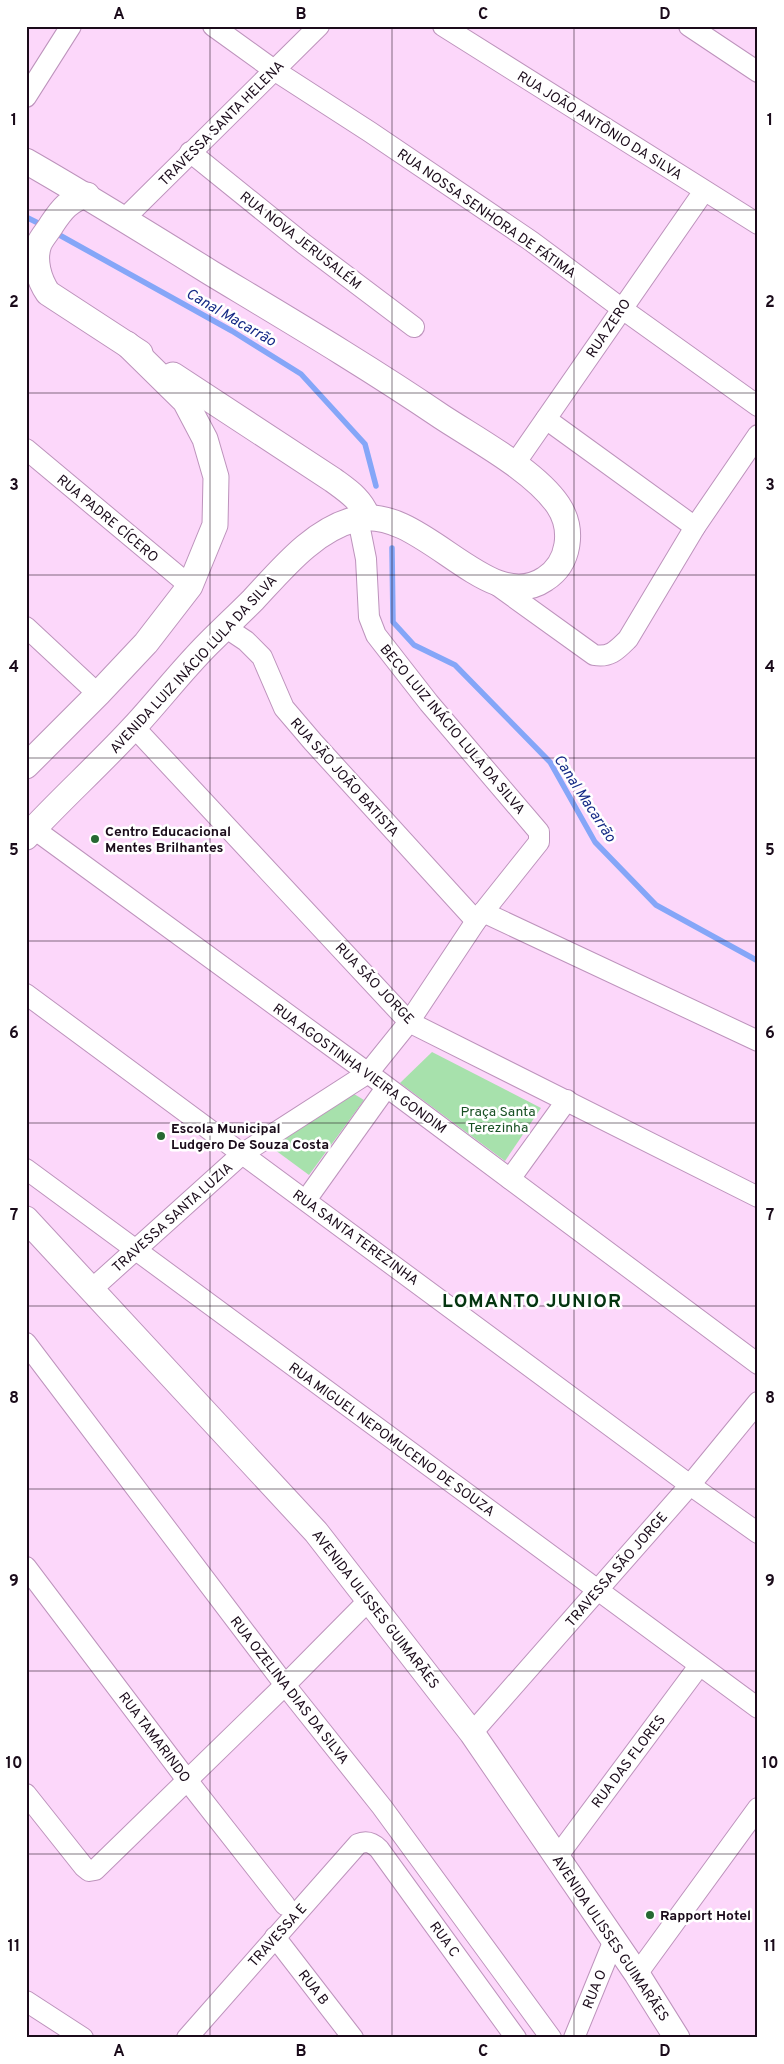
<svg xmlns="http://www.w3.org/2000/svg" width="784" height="2064" font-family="Overpass,sans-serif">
<rect width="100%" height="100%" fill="#fcd7fa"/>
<!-- green -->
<g fill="#a7e1ac">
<path d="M432,1052l109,56 -36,53 -105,-78z"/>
<path d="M354,1094l10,6 -55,75 -38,-28z"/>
</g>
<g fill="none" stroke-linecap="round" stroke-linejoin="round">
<!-- stream -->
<g stroke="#85a6f8" stroke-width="5.5">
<path d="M26,217l18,9"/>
<path d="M54,232l178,99 69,43 64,70 11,42"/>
<path d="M392,548l1,74 21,23 41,20 95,97 45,80 61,63 102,56"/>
</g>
<!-- minor casing -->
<g stroke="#bd93bc" stroke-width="22">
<g id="minor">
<path d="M213,26l61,44 96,62 161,109 90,67 137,98"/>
<path d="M443,26l315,198"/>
<path d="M689,26l69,46"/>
<path d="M26,97l45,-71"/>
<path d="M190,152l114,92 110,83"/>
<path d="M124,219l195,-193"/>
<path d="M546,419l149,108"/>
<path d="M26,449l164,137"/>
<path d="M514,465l190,-274"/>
<path d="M494,583l100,72c16,3 23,-5 34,-16l67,-112 63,-92"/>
<path d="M26,627l72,67"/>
<path d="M225,627l21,14 16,16 22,51 29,34 163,179"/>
<path d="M134,727l275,295 349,175"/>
<path d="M34,829l334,244 390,291"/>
<path d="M483,912l275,129"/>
<path d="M26,994l664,491 68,48"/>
<path d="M26,1169l732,539"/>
<path d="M510,1179l57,-79"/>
<path d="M306,1200l80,-112"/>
<path d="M92,1289l150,-135 126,-81 41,-51 67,-101 63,-79v-10l-110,-129 -53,-68 -7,-18 -3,-58 -8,-40"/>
<path d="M26,1343l259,342 97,122 169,231"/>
<path d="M26,1567l161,213 98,125"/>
<path d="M472,1733l218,-248 68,-83"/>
<path d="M26,1794l58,73 5,4 6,-1 190,-185 84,-85"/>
<path d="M557,1857l142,-191"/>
<path d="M275,1937l78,101"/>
<path d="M637,1974l121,-166"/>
<path d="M26,2001l57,37"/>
<path d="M187,2038l171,-194c9,-4 15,-1 21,5l137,189"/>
<path d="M574,2038l40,-98"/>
</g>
</g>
<!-- tertiary casing -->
<g stroke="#bd93bc" stroke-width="27">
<g id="tertiary">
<path d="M26,161c63,36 124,74 185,112 78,47 156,93 231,144 35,23 93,54 116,88 16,24 12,58 -13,74 -57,39 -123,-75 -189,-60 -43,11 -74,50 -103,81 -15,15 -30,29 -45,44 -26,26 -49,56 -74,83 -35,38 -73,72 -108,110"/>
<path d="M87,195c-18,5 -25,14 -35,29 -4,7 -10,13 -13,20 -6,16 0,36 9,49l92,60"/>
<path d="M173,375l160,105c15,11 28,19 35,38"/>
<path d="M26,766l72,-72 48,-51 44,-57 25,-61 1,-48 -11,-38 -20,-38 -58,-57"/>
<path d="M26,1219l290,313 156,201 165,241 40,64"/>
</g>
</g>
<!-- minor -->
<use href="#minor" stroke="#fff" stroke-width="20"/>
<!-- tertiary -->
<use href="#tertiary" stroke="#fff" stroke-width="25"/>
</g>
<!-- grid -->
<path fill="none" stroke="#1a0b1a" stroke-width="1" stroke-opacity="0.55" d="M210,26v2012M392,26v2012M574,26v2012M26,210h732M26,393h732M26,575h732M26,758h732M26,941h732M26,1123h732M26,1306h732M26,1489h732M26,1671h732M26,1854h732"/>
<!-- markers -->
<g fill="#266832" stroke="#fff" stroke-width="2">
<circle cx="95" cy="839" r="5"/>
<circle cx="161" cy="1136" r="5"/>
<circle cx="650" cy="1915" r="5"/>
</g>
<g text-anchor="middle" stroke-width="5" stroke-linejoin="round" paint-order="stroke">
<!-- street labels -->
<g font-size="14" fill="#1a0b1a" stroke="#fff">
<text transform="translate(221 123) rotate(-45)" y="5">TRAVESSA SANTA HELENA</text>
<text transform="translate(600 125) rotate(32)" y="5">RUA JOÃO ANTÔNIO DA SILVA</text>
<text transform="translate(487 213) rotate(35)" y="5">RUA NOSSA SENHORA DE FÁTIMA</text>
<text transform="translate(301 240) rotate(38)" y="5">RUA NOVA JERUSALÉM</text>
<text transform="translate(608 328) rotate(-56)" y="5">RUA ZERO</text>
<text transform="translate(108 518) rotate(40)" y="5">RUA PADRE CÍCERO</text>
<text transform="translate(193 664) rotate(-47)" y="5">AVENIDA LUIZ INÁCIO LULA DA SILVA</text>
<text transform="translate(453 729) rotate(50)" y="5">BECO LUIZ INÁCIO LULA DA SILVA</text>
<text transform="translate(345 777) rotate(48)" y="5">RUA SÃO JOÃO BATISTA</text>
<text transform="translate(375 983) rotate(46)" y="5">RUA SÃO JORGE</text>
<text transform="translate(360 1068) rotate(36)" y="5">RUA AGOSTINHA VIEIRA GONDIM</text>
<text transform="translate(172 1217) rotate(-42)" y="5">TRAVESSA SANTA LUZIA</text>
<text transform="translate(356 1237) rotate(36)" y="5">RUA SANTA TEREZINHA</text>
<text transform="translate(392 1439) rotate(36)" y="5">RUA MIGUEL NEPOMUCENO DE SOUZA</text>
<text transform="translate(616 1569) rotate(-49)" y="5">TRAVESSA SÃO JORGE</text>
<text transform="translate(376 1609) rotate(52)" y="5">AVENIDA ULISSES GUIMARÃES</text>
<text transform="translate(290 1690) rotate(52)" y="5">RUA OZELINA DIAS DA SILVA</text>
<text transform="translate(155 1737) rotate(53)" y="5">RUA TAMARINDO</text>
<text transform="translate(628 1761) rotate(-53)" y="5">RUA DAS FLORES</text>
<text transform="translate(277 1935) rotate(-48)" y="5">TRAVESSA E</text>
<text transform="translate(611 1938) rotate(56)" y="5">AVENIDA ULISSES GUIMARÃES</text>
<text transform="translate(445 1939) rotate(54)" y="5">RUA C</text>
<text transform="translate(314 1987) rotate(52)" y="5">RUA B</text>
<text transform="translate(594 1989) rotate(-68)" y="5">RUA O</text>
</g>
<!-- poi labels -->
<g font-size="14" font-weight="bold" fill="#1a0b1a" stroke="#fff" text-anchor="start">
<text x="105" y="836">Centro Educacional<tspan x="105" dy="16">Mentes Brilhantes</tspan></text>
<text x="171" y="1133">Escola Municipal<tspan x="171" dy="16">Ludgero De Souza Costa</tspan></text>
<text x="660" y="1920">Rapport Hotel</text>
</g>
<!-- park labels -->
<g font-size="14" fill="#185023" stroke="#fff">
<text x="498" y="1116">Praça Santa<tspan x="498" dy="16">Terezinha</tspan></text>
</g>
<!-- water labels -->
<g font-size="15" font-style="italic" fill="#152a86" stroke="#fff">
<text transform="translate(231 317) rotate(30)" y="5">Canal Macarrão</text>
<text transform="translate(585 798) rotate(57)" y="5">Canal Macarrão</text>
</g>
<!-- district labels -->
<g font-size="19" font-weight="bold" letter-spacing="1" fill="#053511" stroke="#fff">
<text x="532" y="1307">LOMANTO JUNIOR</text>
</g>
</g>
<!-- border -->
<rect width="784" height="2064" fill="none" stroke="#ffffff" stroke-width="55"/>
<rect x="28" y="28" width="728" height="2008" fill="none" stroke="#1a0b1a" stroke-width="2"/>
<g font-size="16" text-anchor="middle" font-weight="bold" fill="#1a0b1a">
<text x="119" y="19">A</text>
<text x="301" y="19">B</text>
<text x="483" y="19">C</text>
<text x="665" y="19">D</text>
<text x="14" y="125">1</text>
<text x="770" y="125">1</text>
<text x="14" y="307">2</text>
<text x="770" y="307">2</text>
<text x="14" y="490">3</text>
<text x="770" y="490">3</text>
<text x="14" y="672">4</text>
<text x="770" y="672">4</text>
<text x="14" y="855">5</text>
<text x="770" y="855">5</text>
<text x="14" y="1038">6</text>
<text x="770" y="1038">6</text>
<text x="14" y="1220">7</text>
<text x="770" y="1220">7</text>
<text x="14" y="1403">8</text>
<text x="770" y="1403">8</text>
<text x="14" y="1586">9</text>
<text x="770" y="1586">9</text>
<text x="14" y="1768">10</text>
<text x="770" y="1768">10</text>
<text x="14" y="1951">11</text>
<text x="770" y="1951">11</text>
<text x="119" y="2056">A</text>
<text x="301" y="2056">B</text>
<text x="483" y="2056">C</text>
<text x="665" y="2056">D</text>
</g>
</svg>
